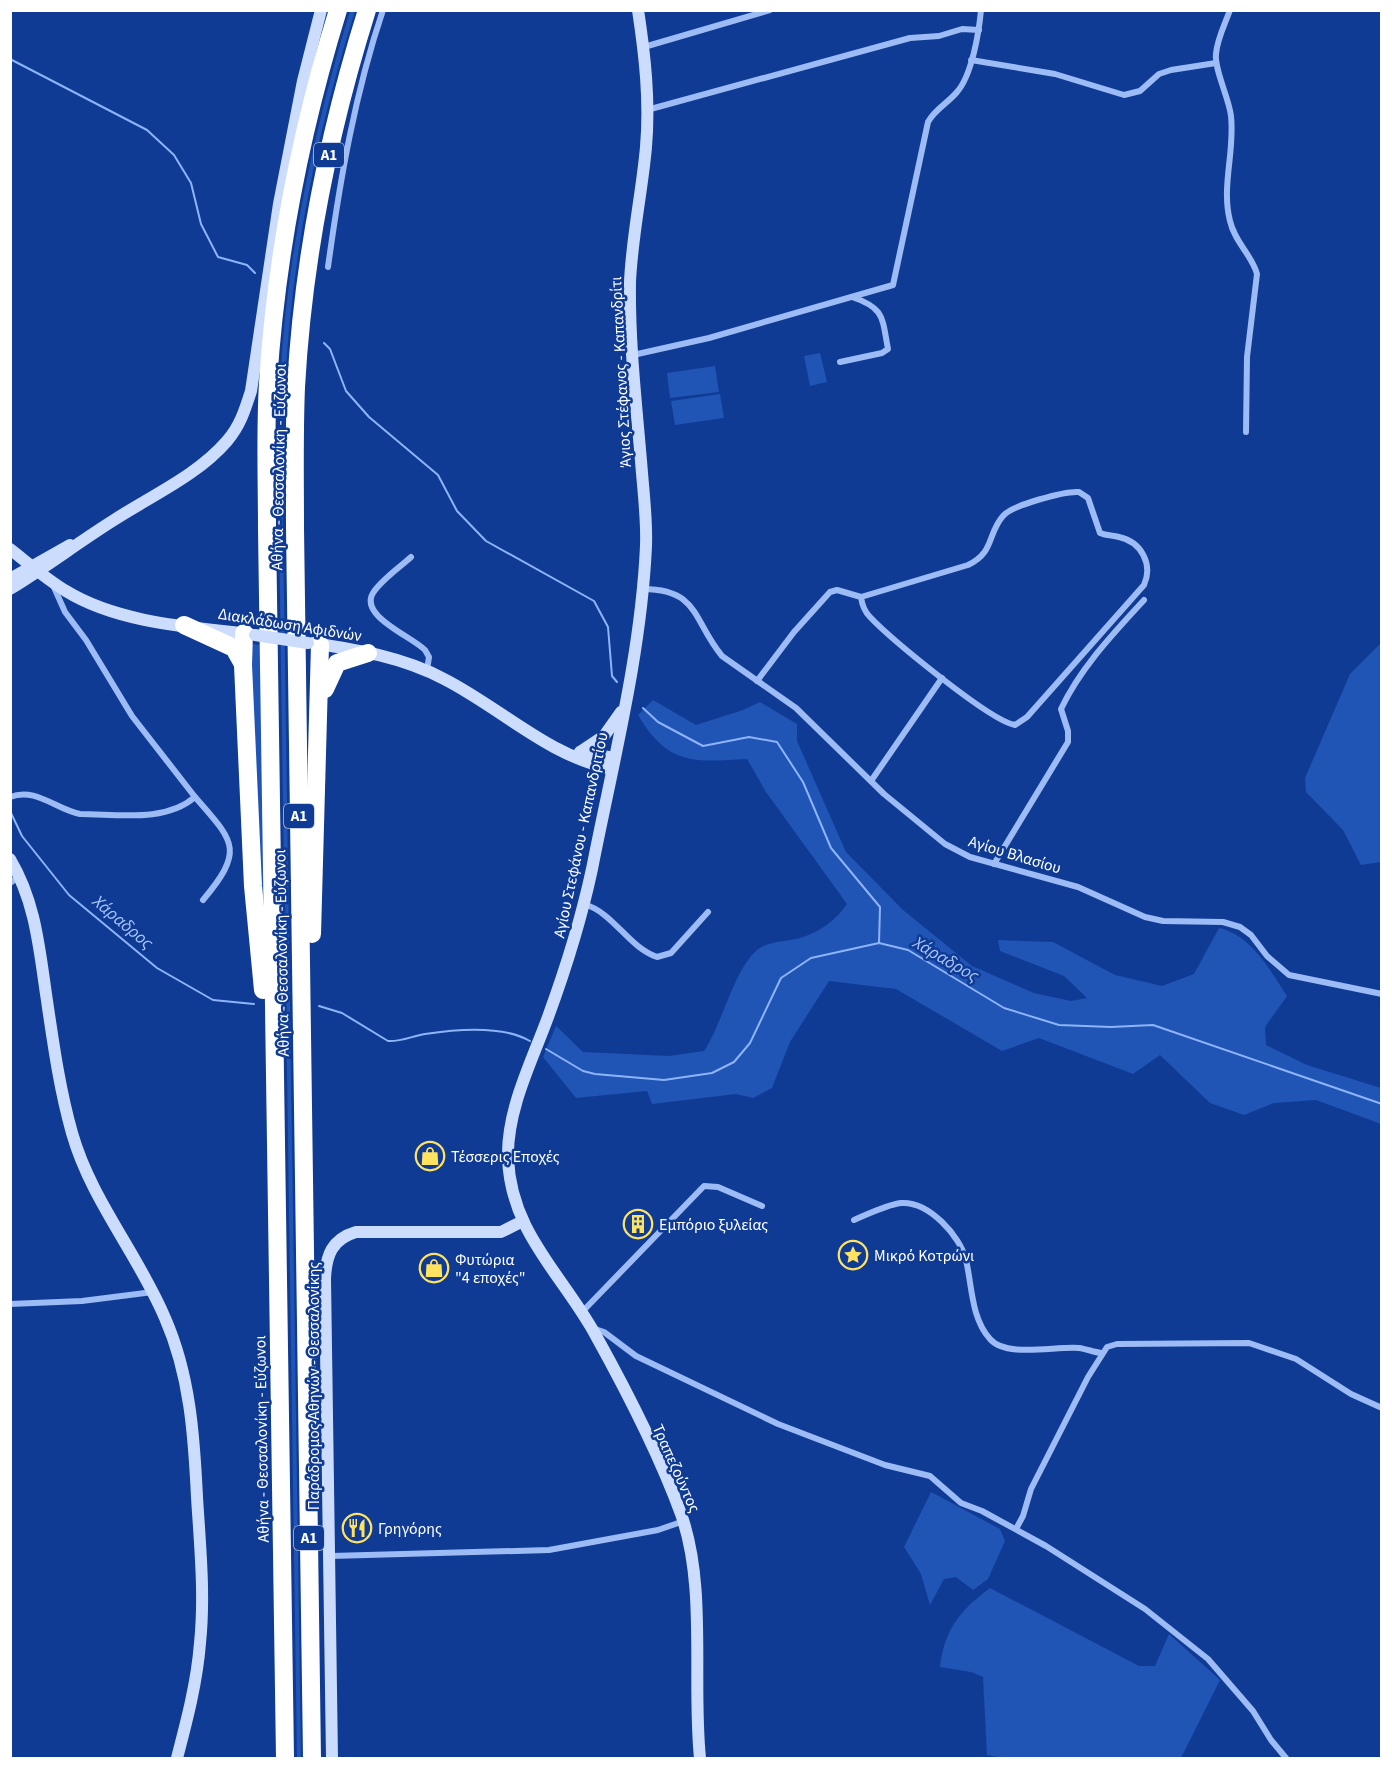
<svg xmlns="http://www.w3.org/2000/svg" width="1392" height="1769" font-family="'Source Sans 3',sans-serif">
<rect width="100%" height="100%" fill="#0f3b95"/>
<!-- green -->
<g fill="#2054b5">
<path d="M350,11h5c-38,120 -64,249 -70,375 -3,47 -2,94 -2,141l18,1231h-4l-18,-1230c0,-47 -1,-94 1,-141 5,-123 34,-259 70,-376z"/>
<path d="M820,353l7,29 -17,4 -6,-30z"/>
<path d="M715,366l4,26 -49,6 -3,-25z"/>
<path d="M720,394l4,24 -49,7 -4,-24z"/>
<path d="M1381,643v219l-20,3 -18,-35 -37,-38 -1,-14 45,-104z"/>
<path d="M252,644l11,1 2,329 -15,-323z"/>
<path d="M653,700l43,25 47,-15 17,-8 37,22v17l49,111 57,58 69,56 62,27 37,8 16,-3 -23,-22 -64,-25 -2,-11 55,2 62,33 47,11 32,-12 25,-46c32,7 51,42 68,68l-22,31 1,18 41,20 74,23v36l-65,-24 -42,3 -30,12 -34,-12 -50,-48 -27,19 -94,-36 -37,13 -106,-62 -67,-8 -39,61 -18,46 -19,10 -17,-4 -84,10 -5,-13 -71,7 -33,-41 13,-31 27,26 86,4 35,-5c18,-27 28,-74 48,-96 13,-16 34,-12 51,-18 18,-6 34,-18 44,-33l-81,-112 -19,-33c-52,3 -79,7 -109,-44z"/>
<path d="M931,1492l69,37 5,12 -17,38 -15,11 -17,-13 -12,2 -14,26 -9,-31 -17,-27z"/>
<path d="M990,1588l149,78h16l14,-32 51,46 -39,78h-179l-15,-3 -4,-78 -12,-5 -31,-5c4,-37 21,-58 50,-79z"/>
</g>
<g fill="none" stroke-linecap="round" stroke-linejoin="round">
<!-- stream -->
<g stroke="#8eb4f8" stroke-width="2">
<path d="M10,59l137,71 27,25 17,28 10,41 17,33 29,8 8,8"/>
<path d="M324,343l6,6 16,42 23,26 69,58 19,36 29,30 108,60 14,26 4,49 5,6"/>
<path d="M643,708l15,14 45,24 46,-9 28,5 26,40 28,66 49,59 -1,36"/>
<path d="M10,811l12,25 47,59 88,73 56,32 41,4"/>
<path d="M319,1006l23,7 46,28c13,1 24,-5 37,-7 32,-5 77,-9 105,7"/>
<path d="M546,1049l37,22 12,3 69,6 48,-7 22,-11 16,-19 31,-65 30,-20 68,-15 29,7 96,58 55,17 52,2 42,-2 229,79"/>
</g>
<!-- street -->
<g stroke="#9dbbf4" stroke-width="6">
<path d="M1230,10c-5,14 -13,29 -14,44 -2,15 13,44 15,62 4,36 -10,70 -1,105 5,22 22,34 27,53l-10,83 -1,75"/>
<path d="M644,47l126,-37"/>
<path d="M971,60l84,14 69,21 16,-4 19,-17 12,-4 45,-7"/>
<path d="M647,110l263,-72 29,-2 23,-7 17,1"/>
<path d="M328,267c12,-87 27,-174 55,-257"/>
<path d="M633,355l76,-17 184,-53 35,-163c7,-13 20,-19 29,-30 15,-17 22,-60 24,-82"/>
<path d="M840,362l42,-9 6,-4c-6,-31 -3,-41 -36,-52"/>
<path d="M411,557c-12,11 -30,23 -38,36 -14,23 38,43 52,57l4,7 -2,13"/>
<path d="M643,589c56,0 50,32 79,67l74,52 88,86 61,50 25,13 108,30 67,30 18,4 60,1 17,5 11,8 16,21 22,19 93,19"/>
<path d="M757,681l37,-49 36,-40 7,-2 24,7 107,-32c27,-13 19,-31 35,-49 9,-11 62,-25 76,-24l9,6 12,35c7,3 12,2 19,4 23,5 34,28 25,48l-117,132 -12,8c-25,-4 -124,-86 -145,-108 -6,-6 -8,-12 -9,-20"/>
<path d="M871,781l71,-103"/>
<path d="M10,797c26,-10 45,12 70,17 37,0 85,9 115,-17l-63,-81 -46,-76 -21,-28 -12,-27"/>
<path d="M195,797c38,44 51,52 8,103"/>
<path d="M994,864l74,-122v-11l-7,-22c20,-42 52,-75 83,-109"/>
<path d="M10,883l10,-7"/>
<path d="M584,904c30,9 44,43 73,53l14,-4 37,-41"/>
<path d="M854,1220c14,-6 32,-15 47,-17 28,-2 59,33 65,57 6,25 5,58 24,79 16,19 65,7 89,9 7,1 15,4 22,5"/>
<path d="M10,1304l72,-3 71,-9"/>
<path d="M582,1312l122,-126 14,1 44,19"/>
<path d="M592,1328l12,4 32,24 142,68 107,41 45,11 31,27 21,8 64,35 99,63 63,50 45,52 18,29 15,18"/>
<path d="M1016,1529l7,-13 8,-27 57,-112 19,-30 10,-3 132,-1 47,16 55,35 31,14"/>
<path d="M331,1556l218,-6 109,-20 26,-9"/>
</g>
<!-- secondary -->
<g stroke="#ccdcfd" stroke-width="12">
<path d="M638,10c7,46 12,91 8,137 -4,45 -14,89 -16,135 -1,64 7,128 12,191 2,24 5,49 4,73 -5,109 -33,216 -54,323 -11,51 -26,99 -44,148 -16,44 -41,92 -40,140 2,74 53,116 87,177 30,54 65,122 86,180 26,72 11,167 19,244"/>
<path d="M10,549c18,14 36,30 56,42 52,32 124,36 184,43"/>
<path d="M10,579l60,-34"/>
<path d="M10,589c36,-22 69,-47 104,-69 37,-24 84,-45 113,-79 13,-15 18,-31 24,-50l28,-187 24,-123 18,-71"/>
<path d="M313,643c45,7 90,14 131,36 57,29 104,77 168,90"/>
<path d="M580,752l24,-16 17,-24"/>
<path d="M580,752l34,6"/>
<path d="M10,859c25,42 29,87 36,135 7,47 13,93 26,139 19,67 66,121 93,185 25,57 29,117 32,179 3,49 8,98 3,146 -3,39 -13,77 -23,115"/>
<path d="M332,1758l-7,-479c1,-24 7,-40 31,-47h145l20,-10"/>
</g>
<!-- highway -->
<g stroke="#fff" stroke-width="18">
<path d="M184,625l50,23 9,16"/>
<path d="M244,633l-1,32 10,221 10,104"/>
<path d="M325,689l12,-26 31,-10"/>
<path d="M312,934l8,-289"/>
<path d="M285,1758l-18,-1229c0,-49 -2,-98 1,-146 8,-126 33,-253 70,-373"/>
<path d="M312,1758l-17,-1230c0,-47 -1,-94 1,-141 7,-127 33,-256 71,-377"/>
</g>
<!-- secondary-bridge -->
<path stroke="#ccdcfd" stroke-width="12" d="M255,635l53,8"/>
</g>
<!-- icons -->
<defs>
<g id="shop-ring" transform="scale(1.5)"><circle r="9.5" fill="#0f3b95" stroke="#ffe260" stroke-width="1.5"/><path d="M-5-2.5h2.3a2.7 3.5 0 0 1 5.4 0H5L5.5 6h-11ZM-1.5-2.5h3a1.5 2.3 0 0 0-3 0Z" fill="#ffe260"/></g>
<g id="building-ring" transform="scale(1.5)"><circle r="9.5" fill="#0f3b95" stroke="#ffe260" stroke-width="1.5"/><path d="M-4-6H4V6H1V3H-1V6H-4ZM-2.5-4.3h1.7v1.8h-1.7ZM.8-4.3h1.7v1.8H.8ZM-2.5-1h1.7V.8h-1.7ZM.8-1h1.7V.8H.8Z" fill="#ffe260"/></g>
<g id="sight-ring" transform="scale(1.5)"><circle r="9.5" fill="#0f3b95" stroke="#ffe260" stroke-width="1.5"/><path d="M0-6L1.8-2.2L6-1.7L2.9 1.2L3.7 5.4L0 3.3L-3.7 5.4L-2.9 1.2L-6-1.7L-1.8-2.2Z" fill="#ffe260"/></g>
<g id="restaurant-ring" transform="scale(1.5)"><circle r="9.5" fill="#0f3b95" stroke="#ffe260" stroke-width="1.5"/><path d="M-5-6h1v4h1v-4h1v4h1v-4h1v5L-1.5 .5V6h-2V.5L-5-1ZM5-6V6H3V1.5H1.5Q1.5-4 5-6Z" fill="#ffe260"/></g>
</defs>
<g fill-rule="evenodd">
<use href="#shop-ring" x="430" y="1156"/>
<use href="#building-ring" x="638" y="1224"/>
<use href="#sight-ring" x="853" y="1255"/>
<use href="#shop-ring" x="434" y="1268"/>
<use href="#restaurant-ring" x="357" y="1528"/>
</g>
<g text-anchor="middle" stroke-width="5" stroke-linejoin="round" paint-order="stroke">
<!-- shield labels -->
<g fill="#0f3b95" stroke="#b7c4df" stroke-width="1.5">
<rect x="314" y="143" width="30" height="24" rx="4.5"/>
<rect x="284" y="804" width="30" height="24" rx="4.5"/>
<rect x="294" y="1526" width="30" height="24" rx="4.5"/>
</g>
<g font-size="15" font-weight="bold" fill="#fff">
<text x="329" y="160">Α1</text>
<text x="299" y="821">Α1</text>
<text x="309" y="1543">Α1</text>
</g>
<!-- street labels -->
<g font-size="16" fill="#fff" stroke="#0f3b95">
<text transform="translate(620 372) rotate(-93)" y="6">Άγιος Στέφανος - Καπανδρίτι</text>
<text transform="translate(278 467) rotate(-89)" y="6">Αθήνα - Θεσσαλονίκη - Εύζωνοι</text>
<text transform="translate(290 624) rotate(9)" y="6">Διακλάδωση Αφιδνών</text>
<text transform="translate(580 835) rotate(-78)" y="6">Αγίου Στεφάνου - Καπανδριτίου</text>
<text transform="translate(1015 854) rotate(17)" y="6">Αγίου Βλασίου</text>
<text transform="translate(281 953) rotate(-91)" y="6">Αθήνα - Θεσσαλονίκη - Εύζωνοι</text>
<text transform="translate(313 1386) rotate(-90)" y="6">Παράδρομος Αθηνών - Θεσσαλονίκης</text>
<text transform="translate(261 1439) rotate(-91)" y="6">Αθήνα - Θεσσαλονίκη - Εύζωνοι</text>
<text transform="translate(677 1468) rotate(66)" y="6">Τραπεζούντος</text>
</g>
<!-- poi labels -->
<g font-size="16" fill="#fff" stroke="#0f3b95" text-anchor="start">
<text x="451" y="1162">Τέσσερις Εποχές</text>
<text x="659" y="1230">Εμπόριο ξυλείας</text>
<text x="874" y="1261">Μικρό Κοτρώνι</text>
<text x="455" y="1265">Φυτώρια<tspan x="455" dy="18">"4 εποχές"</tspan></text>
<text x="378" y="1534">Γρηγόρης</text>
</g>
<!-- water labels -->
<g font-size="18" font-style="italic" fill="#a9c5fb" stroke="#0f3b95">
<text transform="translate(123 922) rotate(40)" y="6">Χάραδρος</text>
<text transform="translate(946 959) rotate(30)" y="6">Χάραδρος</text>
</g>
</g>
<!-- border -->
<rect width="1392" height="1769" fill="none" stroke="#ffffff" stroke-width="24"/>
</svg>
